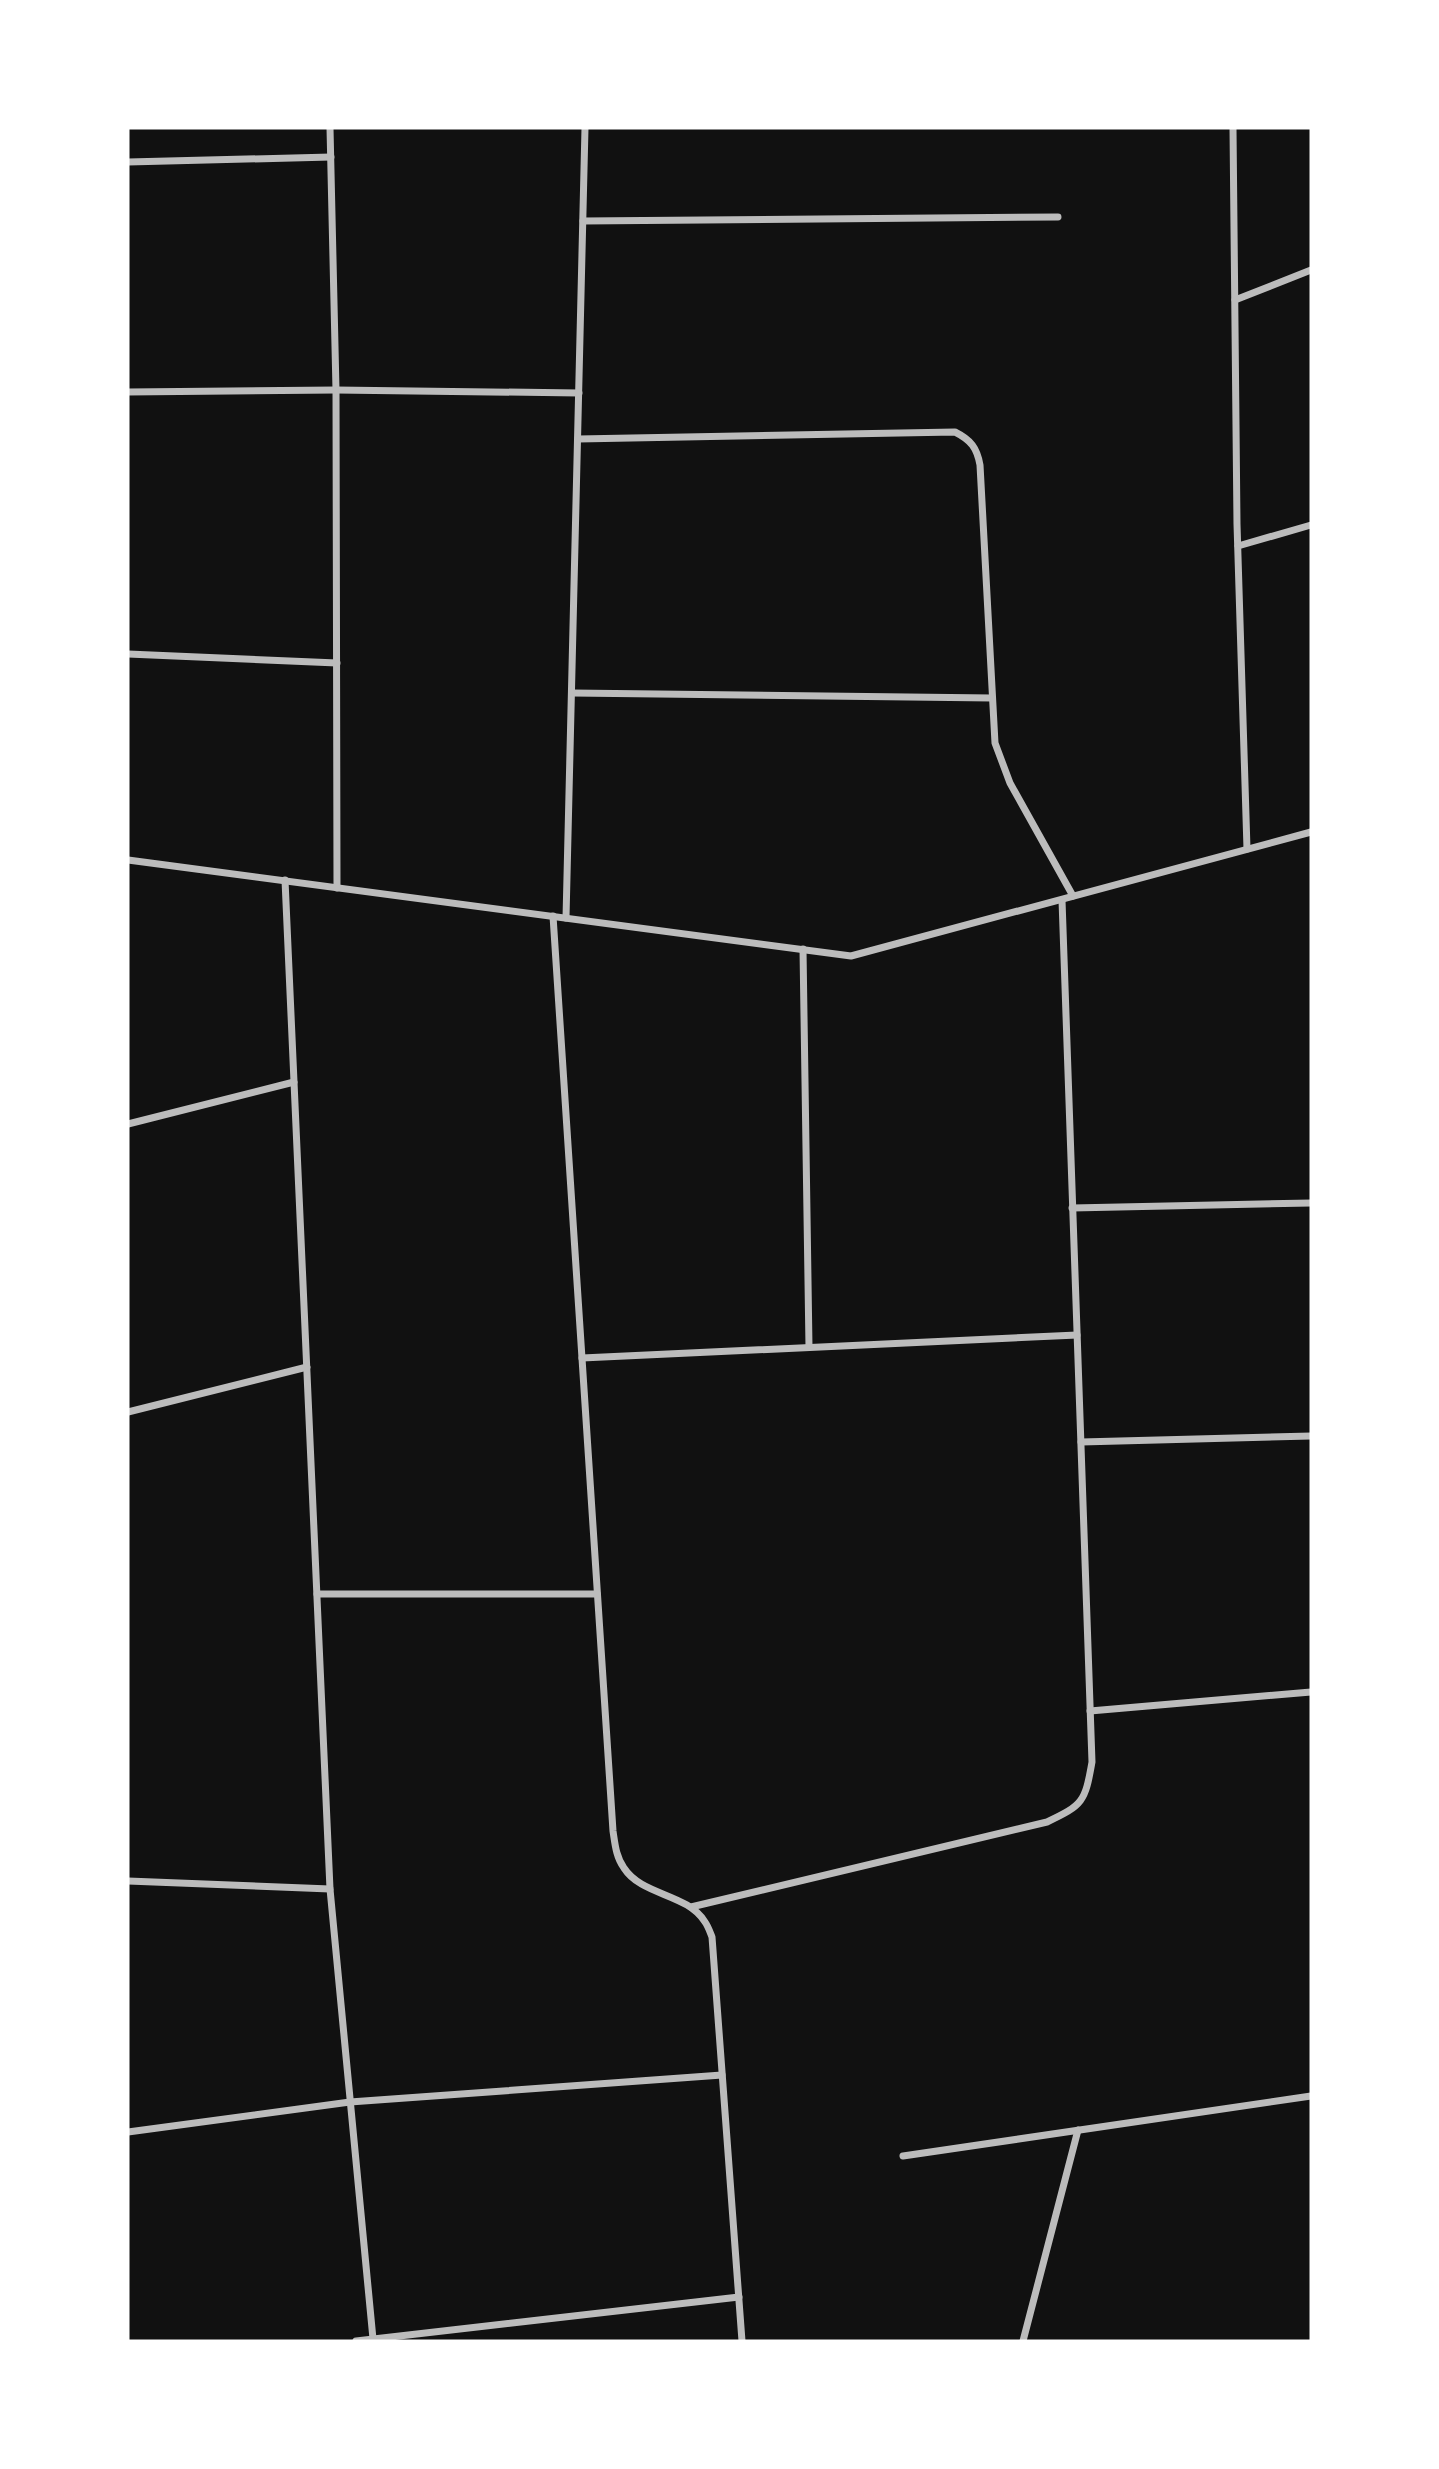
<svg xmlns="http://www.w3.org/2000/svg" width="1439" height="2469" font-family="'Golos Text',sans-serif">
<rect width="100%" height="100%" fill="#111"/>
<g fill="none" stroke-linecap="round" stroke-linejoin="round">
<!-- minor -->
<g stroke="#bcbcbc" stroke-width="7">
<path d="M330,128l6,262 1,498"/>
<path d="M1233,128l4,396 10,325"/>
<path d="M128,162l203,-5"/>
<path d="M583,221l475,-4"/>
<path d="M1235,300l76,-30"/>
<path d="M128,392l208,-2 243,3"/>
<path d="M578,439l377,-7c16,8 22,16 25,33l15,278 15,40 63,113"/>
<path d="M1238,546l73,-21"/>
<path d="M128,654l209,9"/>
<path d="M572,693l420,5"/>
<path d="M128,860l723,96 460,-124"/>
<path d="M285,880l45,1009 43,450"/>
<path d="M553,916l60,915c2,13 3,26 11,37 18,28 63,25 81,54 3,4 5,10 7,15l30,404"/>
<path d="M566,918l19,-790"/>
<path d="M803,949l6,398"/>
<path d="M128,1124l166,-42"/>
<path d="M1072,1208l239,-5"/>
<path d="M582,1358l495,-23"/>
<path d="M128,1412l179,-45"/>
<path d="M1081,1442l230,-6"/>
<path d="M317,1594h280"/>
<path d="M1090,1711l221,-19"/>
<path d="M128,1881l202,8"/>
<path d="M691,1907l356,-85c36,-17 38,-20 45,-60l-30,-862"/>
<path d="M128,2132l222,-30 372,-27"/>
<path d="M903,2156l408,-60"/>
<path d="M356,2341l383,-44"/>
<path d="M1023,2341l55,-211"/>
</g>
</g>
<!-- border -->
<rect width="1439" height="2469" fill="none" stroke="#ffffff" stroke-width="259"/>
</svg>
